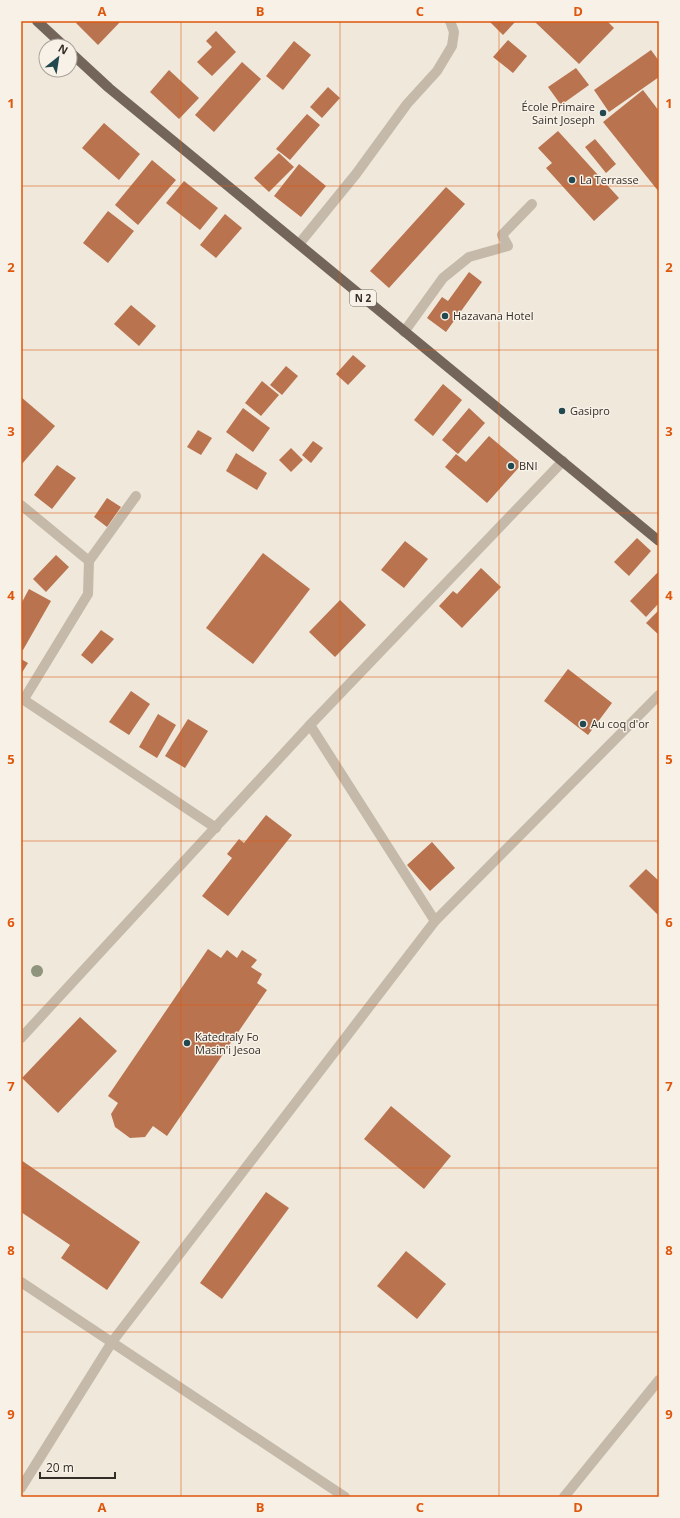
<svg xmlns="http://www.w3.org/2000/svg" width="680" height="1518" font-family="'Open Sans',sans-serif">
<rect width="100%" height="100%" fill="#efe8db"/>
<!-- building -->
<g fill="#b9734f">
<path d="M78,21h43l-23,24 -22,-22z"/>
<path d="M489,21h27l-13,14z"/>
<path d="M534,21h73l7,7 -35,36z"/>
<path d="M216,31l20,21 -24,24 -15,-14 15,-15 -6,-6z"/>
<path d="M508,40l19,16 -14,17 -20,-16z"/>
<path d="M294,41l17,14 -28,35 -17,-14z"/>
<path d="M651,50l8,11v16l-50,35 -15,-22z"/>
<path d="M242,62l19,17 -47,53 -19,-17z"/>
<path d="M576,68l13,17 -28,20 -13,-18z"/>
<path d="M169,70l30,28 -20,21 -29,-27z"/>
<path d="M328,87l12,11 -18,20 -12,-11z"/>
<path d="M643,90l16,21v81l-56,-70z"/>
<path d="M307,114l13,11 -30,35 -14,-11z"/>
<path d="M104,123l36,31 -21,26 -37,-32z"/>
<path d="M558,131l61,67 -25,23 -48,-53 6,-5 -14,-15z"/>
<path d="M595,139l21,25 -10,9 -21,-26z"/>
<path d="M279,153l15,14 -25,25 -15,-14z"/>
<path d="M152,160l24,20 -38,45 -23,-20z"/>
<path d="M299,164l27,22 -25,31 -27,-21z"/>
<path d="M184,181l34,27 -18,22 -34,-27z"/>
<path d="M446,187l19,17 -76,84 -19,-17z"/>
<path d="M108,211l26,20 -26,32 -25,-20z"/>
<path d="M225,214l17,14 -26,30 -16,-13z"/>
<path d="M469,272l13,10 -36,50 -19,-14 15,-21 6,4z"/>
<path d="M131,305l25,21 -17,20 -25,-22z"/>
<path d="M353,355l13,11 -18,19 -12,-11z"/>
<path d="M286,366l12,10 -16,19 -12,-10z"/>
<path d="M262,381l17,14 -18,21 -16,-13z"/>
<path d="M443,384l19,16 -29,36 -19,-16z"/>
<path d="M21,397l34,29 -34,39z"/>
<path d="M243,408l27,20 -17,24 -27,-20z"/>
<path d="M469,408l16,15 -27,31 -16,-14z"/>
<path d="M198,430l14,8 -11,17 -14,-8z"/>
<path d="M489,436l33,28 -35,39 -42,-36 11,-13 10,8z"/>
<path d="M313,441l10,7 -12,15 -9,-8z"/>
<path d="M291,448l12,12 -12,12 -12,-12z"/>
<path d="M236,453l31,20 -10,17 -31,-19z"/>
<path d="M57,465l19,13 -24,31 -18,-14z"/>
<path d="M107,498l14,9 -14,20 -13,-10z"/>
<path d="M637,538l14,13 -22,25 -15,-14z"/>
<path d="M405,541l23,18 -24,29 -23,-18z"/>
<path d="M263,553l47,36 -57,75 -47,-36z"/>
<path d="M56,555l13,12 -23,25 -13,-13z"/>
<path d="M481,568l20,19 -39,41 -23,-22 14,-15 4,3z"/>
<path d="M659,571v32l-13,14 -16,-16z"/>
<path d="M29,589l22,12 -28,49 -2,-1v-45z"/>
<path d="M340,600l26,25 -31,32 -26,-25z"/>
<path d="M659,610v25l-13,-12z"/>
<path d="M101,630l13,9 -22,25 -11,-9z"/>
<path d="M21,659l7,4 -7,11z"/>
<path d="M568,669l44,34 -24,32 -44,-34z"/>
<path d="M131,691l19,13 -21,31 -20,-13z"/>
<path d="M158,714l18,11 -19,33 -18,-11z"/>
<path d="M188,719l20,12 -23,37 -20,-12z"/>
<path d="M266,815l26,20 -64,81 -26,-20 30,-38 -5,-4 12,-15 5,4z"/>
<path d="M432,842l23,26 -25,23 -23,-26z"/>
<path d="M646,869l13,12v35l-30,-30z"/>
<path d="M208,949l13,9 6,-8 10,8 5,-8 15,10 -6,7 11,7 -5,9 10,7 -100,146 -14,-10 -8,11 -15,1 -15,-11 -4,-13 7,-11 -10,-7z"/>
<path d="M80,1017l37,34 -59,62 -36,-35z"/>
<path d="M391,1106l60,50 -27,33 -60,-50z"/>
<path d="M21,1160l119,82 -33,48 -46,-32 9,-13 -49,-33z"/>
<path d="M266,1192l23,16 -67,91 -22,-16z"/>
<path d="M406,1251l40,33 -29,35 -40,-33z"/>
</g>
<g fill="none" stroke-linecap="round" stroke-linejoin="round">
<!-- service -->
<g stroke="#c5b9a9" stroke-width="10">
<path d="M299,244l57,-70 51,-70 30,-33 15,-25 2,-14 -4,-11"/>
<path d="M404,332l39,-54 26,-21 39,-11 -6,-11 30,-31"/>
</g>
<!-- minor -->
<g stroke="#c5b9a9" stroke-width="10">
<path d="M21,505l68,56 -1,33 -64,105"/>
<path d="M89,561l47,-65"/>
<path d="M21,698l195,130"/>
<path d="M310,725l125,196"/>
<path d="M21,1038l289,-313 253,-264"/>
<path d="M21,1282l324,215"/>
<path d="M21,1488l91,-146 323,-421 224,-226"/>
</g>
<!-- tertiary -->
<path stroke="#c5b9a9" stroke-width="10" d="M564,1497l95,-117"/>
<!-- primary -->
<g stroke="#74655a" stroke-width="10">
<path d="M37,21l27,25"/>
<path d="M70,52l39,36 550,453"/>
</g>
</g>
<!-- trees -->
<circle fill="#8f947c" cx="37" cy="971" r="6"/>
<!-- grid -->
<path fill="none" stroke="#df570d" stroke-width="1" stroke-opacity="0.55" d="M181,21v1476M340,21v1476M499,21v1476M21,186h638M21,350h638M21,513h638M21,677h638M21,841h638M21,1005h638M21,1168h638M21,1332h638"/>
<!-- markers -->
<g fill="#224850" stroke="#f7f1e7" stroke-width="1.5">
<circle cx="603" cy="113" r="4"/>
<circle cx="572" cy="180" r="4"/>
<circle cx="445" cy="316" r="4"/>
<circle cx="562" cy="411" r="4"/>
<circle cx="511" cy="466" r="4"/>
<circle cx="583" cy="724" r="4"/>
<circle cx="187" cy="1043" r="4"/>
</g>
<g text-anchor="middle" stroke-width="3" stroke-linejoin="round" paint-order="stroke">
<!-- shield labels -->
<rect fill="#f7f1e7" stroke="#6e6861" stroke-width="1" x="350" y="290" width="26" height="16" rx="3"/>
<g font-size="10" font-weight="bold" fill="#332d28">
<text x="363" y="302">N 2</text>
</g>
<!-- poi labels -->
<g font-size="11" fill="#332d28" stroke="#f7f1e7" text-anchor="start">
<text x="595" y="111" text-anchor="end">École Primaire<tspan x="595" dy="13">Saint Joseph</tspan></text>
<text x="580" y="184">La Terrasse</text>
<text x="453" y="320">Hazavana Hotel</text>
<text x="570" y="415">Gasipro</text>
<text x="519" y="470">BNI</text>
<text x="591" y="728">Au coq d'or</text>
<text x="195" y="1041">Katedraly Fo<tspan x="195" dy="13">Masin'i Jesoa</tspan></text>
</g>
</g>
<!-- border -->
<rect width="680" height="1518" fill="none" stroke="#f7f1e7" stroke-width="44"/>
<!-- north arrow -->
<g transform="translate(58 58) rotate(30)"><circle r="19" fill="#f7f1e7" stroke="#a9a39b"/>
<path d="M0-3L7 15L0 10L-7 15Z" fill="#224850"/>
<text y="-6" font-size="11" font-weight="bold" text-anchor="middle" fill="#332d28">N</text>
</g>
<!-- scale -->
<path d="M40 1472v6h75v-6" fill="none" stroke="#332d28" stroke-width="2"/>
<text x="46" y="1472" font-size="12" fill="#332d28" stroke="#f7f1e7" stroke-width="3" paint-order="stroke">20 m</text>
<rect x="22" y="22" width="636" height="1474" fill="none" stroke="#df570d" stroke-width="1.5"/>
<g font-size="13" text-anchor="middle" font-weight="bold" fill="#df570d">
<text x="102" y="16">A</text>
<text x="260" y="16">B</text>
<text x="420" y="16">C</text>
<text x="578" y="16">D</text>
<text x="11" y="108">1</text>
<text x="669" y="108">1</text>
<text x="11" y="272">2</text>
<text x="669" y="272">2</text>
<text x="11" y="436">3</text>
<text x="669" y="436">3</text>
<text x="11" y="600">4</text>
<text x="669" y="600">4</text>
<text x="11" y="764">5</text>
<text x="669" y="764">5</text>
<text x="11" y="927">6</text>
<text x="669" y="927">6</text>
<text x="11" y="1091">7</text>
<text x="669" y="1091">7</text>
<text x="11" y="1255">8</text>
<text x="669" y="1255">8</text>
<text x="11" y="1419">9</text>
<text x="669" y="1419">9</text>
<text x="102" y="1512">A</text>
<text x="260" y="1512">B</text>
<text x="420" y="1512">C</text>
<text x="578" y="1512">D</text>
</g>
</svg>
